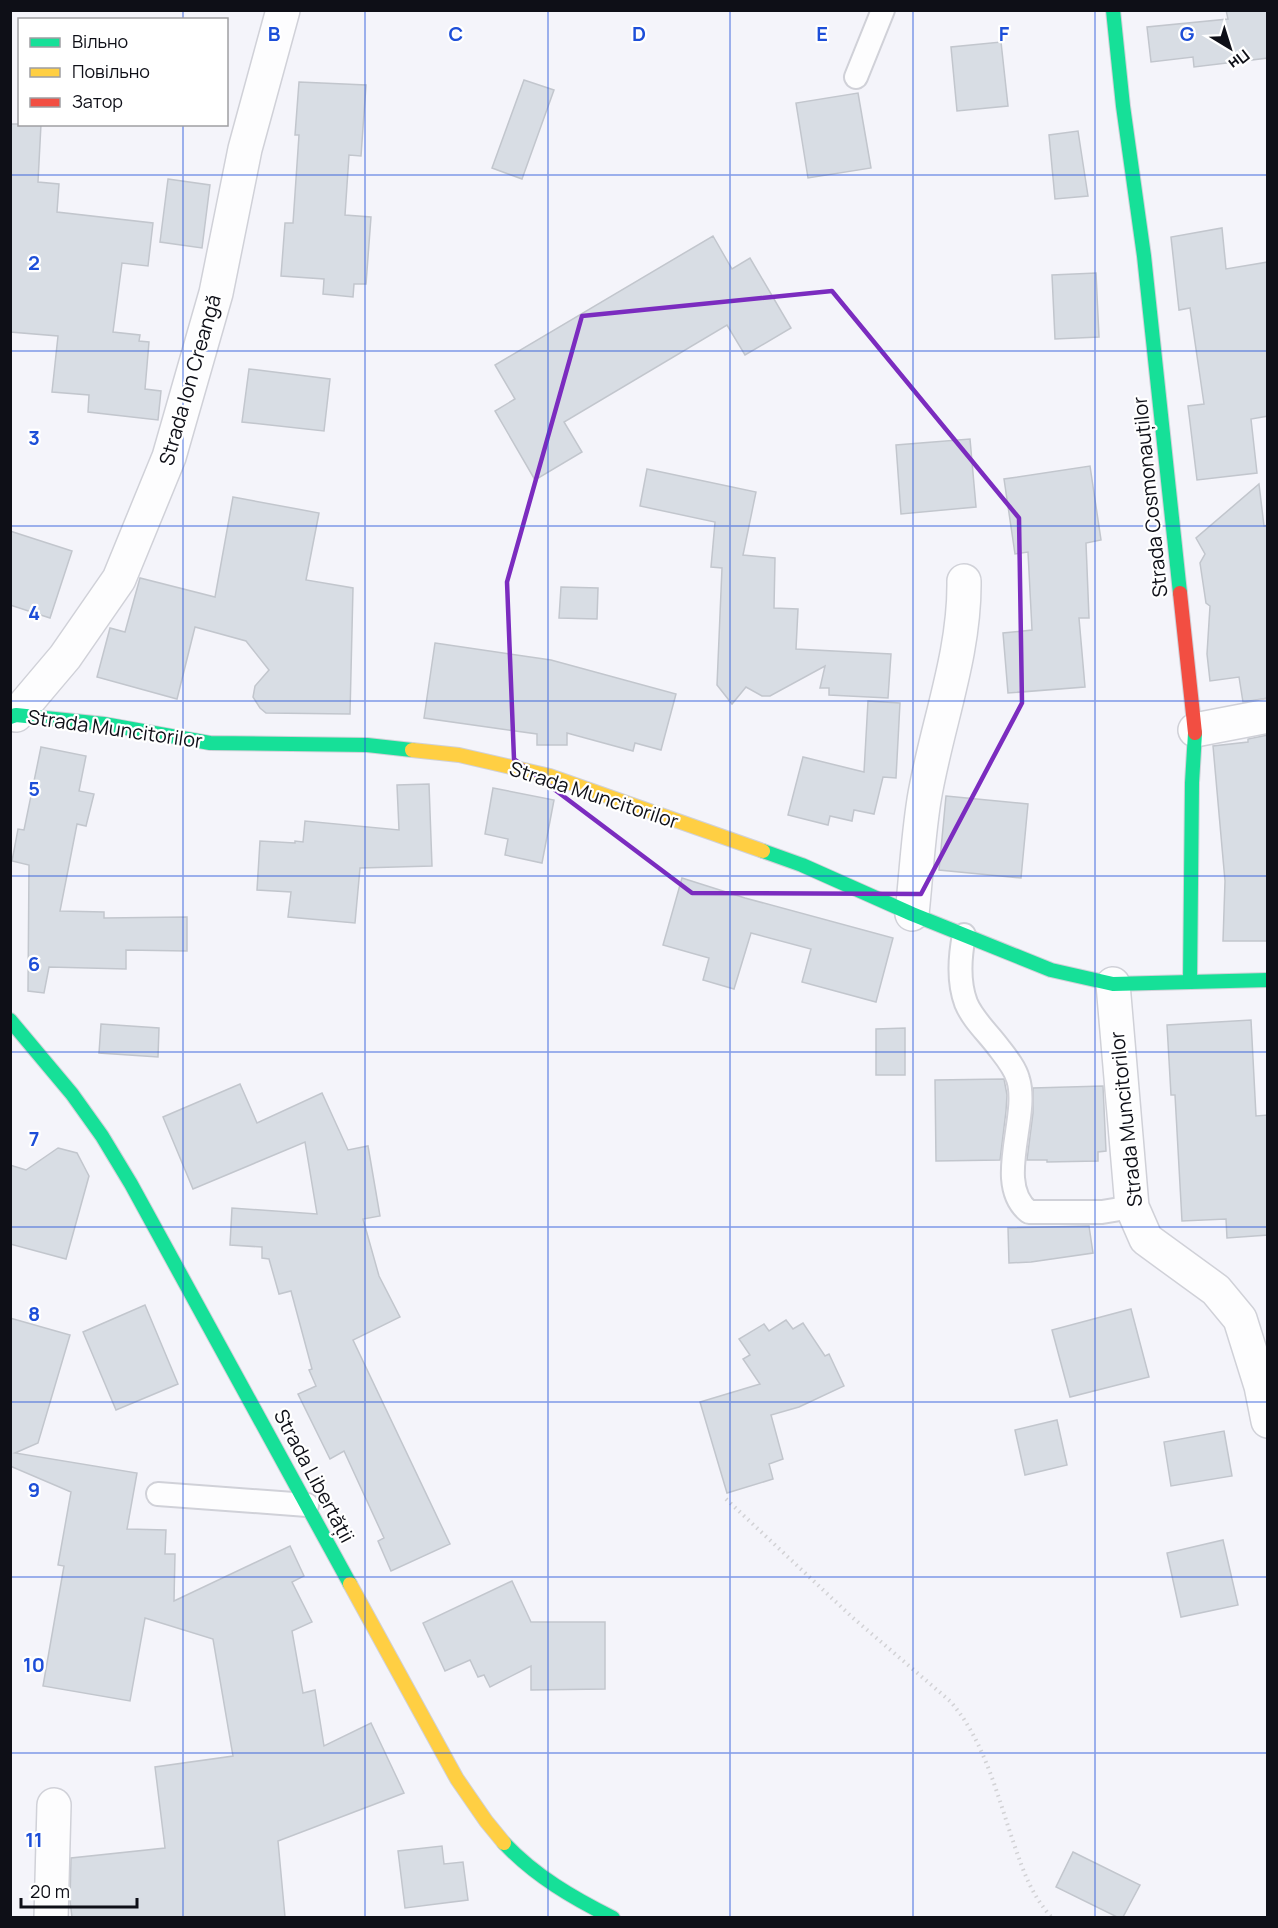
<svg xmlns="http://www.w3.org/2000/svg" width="1278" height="1928" font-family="Manrope,sans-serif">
<rect width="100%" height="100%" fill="#f4f4fa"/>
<!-- building -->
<g fill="#d8dde4" stroke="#c2c6cd" stroke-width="1.5">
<path d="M1226,10h42v48l-74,9 -1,-10 -42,5 -4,-35 81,-8z"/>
<path d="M1001,42l7,64 -51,5 -6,-64z"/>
<path d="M524,80l30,10 -32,89 -30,-11z"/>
<path d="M299,82l67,3 -5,71 -12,-1 -4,60 26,2 -5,67h-12l-1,13 -30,-3 1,-15 -43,-3 4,-53h8l6,-88h-4z"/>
<path d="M858,93l13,75 -63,10 -12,-75z"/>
<path d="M10,124h31l-3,58 21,2 -2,28 96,11 -5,43 -26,-3 -9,69 27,3 -1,6 10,1 -4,47 16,2 -3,29 -70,-8 1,-17 -37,-3 6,-56 -48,-4z"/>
<path d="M1078,131l10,65 -33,3 -6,-64z"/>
<path d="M168,179l42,6 -8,63 -42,-6z"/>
<path d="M1222,228l4,41 42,-7v154l-17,3 6,54 -60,7 -9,-74 16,-2 -14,-96 -11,2 -8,-73z"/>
<path d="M713,236l19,33 18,-11 41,70 -46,27 -18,-30 -163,97 18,30 -47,28 -40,-69 20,-12 -20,-34z"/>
<path d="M1096,273l3,64 -44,2 -3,-64z"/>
<path d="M249,369l81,10 -6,52 -82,-9z"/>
<path d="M970,439l6,68 -75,7 -5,-69z"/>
<path d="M1090,466l11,74 -15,3 3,75h-10l6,69 -77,6 -5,-60 29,-3 -4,-78 -13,2 -11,-75z"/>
<path d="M647,469l109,23 -13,63 32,3 -1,50 24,1 -2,40 95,5 -3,44 -59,-3v-7h-9l5,-22 -55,30h-8l-16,-9 -14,17 -15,-19 5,-117 -11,-1 4,-45 -75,-16z"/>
<path d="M1259,484l5,42 4,-1v173l-25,4 -4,-25 -29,4 -3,-27 3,-48 -4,-3 -6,-40 5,-9 -9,-16z"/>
<path d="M233,497l86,16 -13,67 47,8 -3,126 -84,-1 -6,-5 -7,-11 2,-11 14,-16 -23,-29 -51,-14 -18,72 -80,-22 13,-49 15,4 15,-54 75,19z"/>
<path d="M10,531l62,20 -22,67 -40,-13z"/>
<path d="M561,587l37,1 -1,31 -38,-1z"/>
<path d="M435,643l116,17 125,34 -15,56 -26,-7 -2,8 -66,-18v12h-30v-11l-113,-16z"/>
<path d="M868,701l32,2 -4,75 -13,-1 -9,37 -20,-4 -2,11 -22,-5 -2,9 -40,-10 15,-58 61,15z"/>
<path d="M1268,735v206h-45l2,-60 -12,-135 35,-4v-3z"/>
<path d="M41,747l45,9 -7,35 15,3 -8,32 -9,-2 -17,87 44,1v6l83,-1v34l-61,-1v19l-77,-2 -5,26 -16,-2 1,-126 -17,-4 6,-32 6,1z"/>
<path d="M429,784l3,82 -72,2 -5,55 -67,-6 3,-25 -34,-2 3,-49 35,2v-2l8,1 2,-21 94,9 -2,-45z"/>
<path d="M493,788l61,12 -12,63 -37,-8 3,-16 -23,-5z"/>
<path d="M946,796l82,8 -7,74 -82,-8z"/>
<path d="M682,878l63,20 148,40 -17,64 -74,-20 9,-33 -60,-16 -17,56 -31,-9 6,-22 -46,-13z"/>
<path d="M1251,1020l5,96 12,-1v120l-41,3 -1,-19 -44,2 -7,-126h-4l-4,-70z"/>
<path d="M101,1024l58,4 -1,29 -59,-4z"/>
<path d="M905,1028v47h-29v-46z"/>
<path d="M1004,1079l3,16 -1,16 -6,49 -64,1 -1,-81z"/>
<path d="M240,1084l17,39 65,-30 26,57 20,-4 12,70 -17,3 16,57 21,41 -47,23 97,204 -59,27 -13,-30 6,-3 -40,-87 -14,8 -32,-65 18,-8 -7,-16 3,-1 -21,-78 -12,3 -10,-35 -7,-1v-11l-32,-2 2,-37 85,6 -12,-72 -112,47 -30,-72z"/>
<path d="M1103,1086l3,65 -8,1v9l-51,1v-2h-20l6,-47v-25z"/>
<path d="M58,1148l19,5 12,23 -23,83 -56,-15v-79l16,5z"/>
<path d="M1089,1226l4,27 -62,9 -22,1 -1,-35z"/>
<path d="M145,1305l33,79 -62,26 -33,-78z"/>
<path d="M1131,1309l18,68 -79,20 -18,-67z"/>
<path d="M10,1318l60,17 -32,108 -23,10 122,20 -10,56 39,1 -1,24h10l-1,47 116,-55 14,30 -12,6 20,40 -20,9 11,62 12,-3 9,56 47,-23 33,70 -126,48 7,76h-213l-2,-16 1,-43 94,-10 -10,-81 78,-11 -20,-117 -68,-21 -15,83 -87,-15 21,-120 -6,-1 13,-73 -61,-26z"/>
<path d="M786,1320l7,9 10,-6 22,33 4,-2 15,32 -45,21 -28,8 12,44 -14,5 4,15 -46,14 -27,-91 60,-18 -17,-25 7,-4 -11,-16 25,-15 5,7z"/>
<path d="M1057,1420l10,45 -42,10 -10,-45z"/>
<path d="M1224,1431l8,45 -61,10 -7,-44z"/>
<path d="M1223,1540l15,65 -57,12 -14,-64z"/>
<path d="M512,1581l19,41h74v67l-74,1v-24l-41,21 -6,-12 -6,2 -8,-17 -25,11 -22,-48z"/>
<path d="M442,1846l2,18 19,-2 5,38 -63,8 -7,-57z"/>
<path d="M1073,1852l67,33 -17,32h-6l-61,-30z"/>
</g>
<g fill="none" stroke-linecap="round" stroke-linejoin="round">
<!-- lane casing -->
<g stroke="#d0d1d8" stroke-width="26">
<g id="lane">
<path d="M856,77l27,-67"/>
<path d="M964,935c-4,21 -6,47 2,68 7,17 22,30 33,45 7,9 16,20 19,31 12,38 -25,105 11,133h73l30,-5"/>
<path d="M158,1494l149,11"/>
</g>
</g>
<!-- street casing -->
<g stroke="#d0d1d8" stroke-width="36">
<g id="street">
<path d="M16,715l49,-58 54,-78 50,-122 47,-164 29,-144 38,-139"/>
<path d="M1195,730l73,-14"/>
<path d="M912,914c4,-38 6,-76 12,-114 12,-73 41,-144 40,-219"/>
<path d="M1113,984l19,223 14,32 70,51 24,29 21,67 7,35"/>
<path d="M51,1918l3,-113"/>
</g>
</g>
<!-- fast casing -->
<g stroke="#d0d1d8" stroke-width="16">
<g id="fast">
<path d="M1113,10l10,96 21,150 36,337"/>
<path d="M10,717l6,-2 88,9 106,19 157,2 45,5"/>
<path d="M763,851l39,14 110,49 139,56 62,14 155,-4"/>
<path d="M1190,982l2,-199 3,-50"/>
<path d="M10,1020l62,74 30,42 29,48 219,400"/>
<path d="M504,1843c31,33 69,55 109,75"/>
</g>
</g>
<!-- slow casing -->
<g stroke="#d0d1d8" stroke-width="16">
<g id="slow">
<path d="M412,750l47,5 91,21 213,75"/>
<path d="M350,1584l107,195 29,42 18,22"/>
</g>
</g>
<!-- jam casing -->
<g stroke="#d0d1d8" stroke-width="16">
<path id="jam" d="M1180,593l15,140"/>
</g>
<!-- path -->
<path stroke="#d2d2d5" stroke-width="4" stroke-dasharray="1.5 4.5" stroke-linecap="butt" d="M726,1499l126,118 98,84c35,40 47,94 64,143 10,29 17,50 38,74"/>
<!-- lane -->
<use href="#lane" stroke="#fdfdfe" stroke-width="22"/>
<!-- street -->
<use href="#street" stroke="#fdfdfe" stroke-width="33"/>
<!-- fast -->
<use href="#fast" stroke="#16e098" stroke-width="14"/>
<!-- slow -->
<use href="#slow" stroke="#ffcf43" stroke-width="14"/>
<!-- jam -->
<use href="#jam" stroke="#f24e42" stroke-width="14"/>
</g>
<!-- marked area -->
<path fill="none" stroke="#7b2cbf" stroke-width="4.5" stroke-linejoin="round" d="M832,291l187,227 3,185 -101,191 -229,-1 -178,-134 -7,-177 75,-266z"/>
<!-- grid -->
<path fill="none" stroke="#1d4ed8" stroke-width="1.5" stroke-opacity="0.55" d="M183,10v10M365,10v1908M548,10v1908M730,10v1908M913,10v1908M1095,10v1908M183,124v1794M10,175h1258M10,351h1258M10,526h1258M10,701h1258M10,876h1258M10,1052h1258M10,1227h1258M10,1402h1258M10,1577h1258M10,1753h1258"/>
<g text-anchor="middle" stroke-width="4.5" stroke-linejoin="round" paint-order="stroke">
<!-- street labels -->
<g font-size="20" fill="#0e0f17" stroke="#fff">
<text transform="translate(190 380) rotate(-74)" y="7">Strada Ion Creangă</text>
<text transform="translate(1150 497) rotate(-96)" y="7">Strada Cosmonauților</text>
<text transform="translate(115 729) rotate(8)" y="7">Strada Muncitorilor</text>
<text transform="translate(594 795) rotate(18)" y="7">Strada Muncitorilor</text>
<text transform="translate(1126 1119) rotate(-96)" y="7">Strada Muncitorilor</text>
<text transform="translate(314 1476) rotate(62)" y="7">Strada Libertății</text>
</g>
</g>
<g font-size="20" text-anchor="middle" font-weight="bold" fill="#1d4ed8" stroke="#fff" stroke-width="4.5" stroke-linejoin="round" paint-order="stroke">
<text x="274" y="41">B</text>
<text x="456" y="41">C</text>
<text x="639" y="41">D</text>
<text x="822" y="41">E</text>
<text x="1004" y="41">F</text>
<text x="1187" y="41">G</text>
<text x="34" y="270">2</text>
<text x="34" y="445">3</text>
<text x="34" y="620">4</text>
<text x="34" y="796">5</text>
<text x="34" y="971">6</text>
<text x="34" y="1146">7</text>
<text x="34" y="1321">8</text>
<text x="34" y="1497">9</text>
<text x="34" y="1672">10</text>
<text x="34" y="1847">11</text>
</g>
<!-- border -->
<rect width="1278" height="1928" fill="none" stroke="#0e0f17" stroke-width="24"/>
<!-- legend -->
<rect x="18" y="18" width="210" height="108" fill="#ffffff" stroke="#9f9fa2" stroke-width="1.5"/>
<rect x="30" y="38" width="30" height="9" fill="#16e098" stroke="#9f9fa2" stroke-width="1.5"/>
<text x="72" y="48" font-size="18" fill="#0e0f17">Вільно</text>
<rect x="30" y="68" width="30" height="9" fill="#ffcf43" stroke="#9f9fa2" stroke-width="1.5"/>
<text x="72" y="78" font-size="18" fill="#0e0f17">Повільно</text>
<rect x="30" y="98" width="30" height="9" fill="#f24e42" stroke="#9f9fa2" stroke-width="1.5"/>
<text x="72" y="108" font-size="18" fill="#0e0f17">Затор</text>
<!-- north arrow -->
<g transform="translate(1230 48) rotate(142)" stroke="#ffffff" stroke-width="4.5" paint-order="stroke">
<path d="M0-4.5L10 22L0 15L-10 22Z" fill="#0e0f17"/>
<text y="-9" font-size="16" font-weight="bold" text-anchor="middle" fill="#0e0f17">Пн</text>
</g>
<!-- scale -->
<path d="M21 1898v9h116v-9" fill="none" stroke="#0e0f17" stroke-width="3"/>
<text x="30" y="1898" font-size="18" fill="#0e0f17" stroke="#ffffff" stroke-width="4.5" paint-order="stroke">20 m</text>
</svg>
